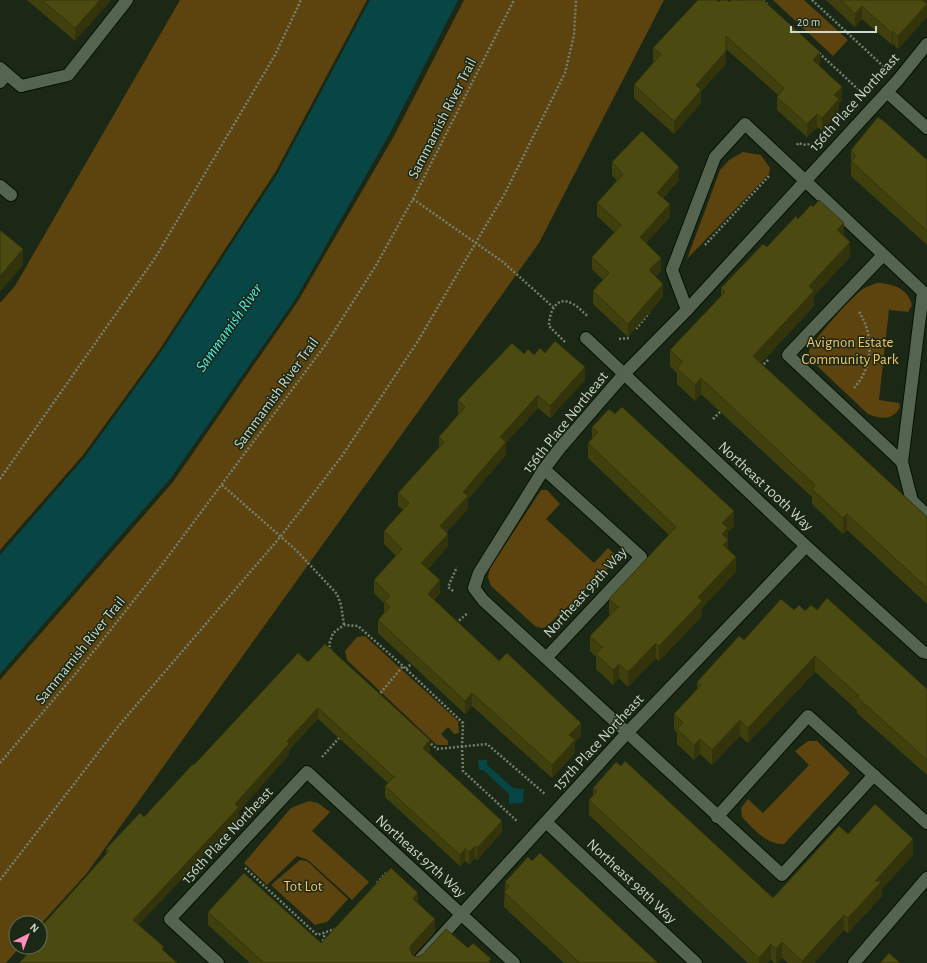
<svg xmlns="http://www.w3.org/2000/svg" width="927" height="963" font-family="'Alegreya Sans',sans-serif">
<rect width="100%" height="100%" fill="#1a2815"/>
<!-- green -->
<g fill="#5d430d">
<path d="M180,0h187l-91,171 -118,181 -75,103 -83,95v-247l15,-17z"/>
<path d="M464,0h200l-125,243 -452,630 -47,52v-2h-24v24h4l-14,16h-6v-283l173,-198 125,-181 96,-165z"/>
<path d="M773,0h31l44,40 -15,16z"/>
<path d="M743,152l18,3 9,13 -1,6 -82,85 33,-89 9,-10z"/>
<path d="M877,283c16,0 31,6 35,22l-4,7 -19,-2 -10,90 20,3 1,4c-7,14 -20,12 -32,7l-54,-51c-2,-3 -5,-6 -5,-11 1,-9 45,-58 54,-63 4,-3 10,-4 14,-6z"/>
<path d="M541,490h6l13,14 -14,15 48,44 14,-15 11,10 -73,69 -5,1 -6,-2 -44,-40 -3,-9 2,-9z"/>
<path d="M365,636l93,85 1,12 -5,1 -6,-7 -7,7 7,7v4h-11l-90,-85 -2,-9 12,-14z"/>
<path d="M808,741h9l33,32 -66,71c-18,1 -30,-15 -42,-27l-1,-9 7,-9 15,14 46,-48 -14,-14z"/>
<path d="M309,801l9,2 12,9 -18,19 57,51 -17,18 -44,-40 -11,-4 -30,29 -23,-22 47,-55z"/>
<path d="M300,860l7,1 41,38 -21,23 -12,3 -44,-40z"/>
</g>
<!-- water -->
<g fill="#084646">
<path d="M370,0h88l-68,133 -95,167 -125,179 -170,195v-119l85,-98 76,-105 117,-179z"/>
<path d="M478,760h9v5l26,23 11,1 -1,14 -14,1v-10l-26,-24h-4z"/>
</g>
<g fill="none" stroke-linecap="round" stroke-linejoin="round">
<!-- lane casing -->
<g stroke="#051102" stroke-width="14">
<g id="lane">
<path d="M0,82l7,-8"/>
<path d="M21,86l47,-11 59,-75"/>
<path d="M0,186l11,9"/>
</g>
</g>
<!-- street casing -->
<g stroke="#051102" stroke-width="14">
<g id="street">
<path d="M0,68l21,18"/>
<path d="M887,92l40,36"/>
<path d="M687,310l-15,-40 43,-113 30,-33 178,168 -21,170 -114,-107 95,-100"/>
<path d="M586,338l220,208 117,106 4,1"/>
<path d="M902,462l10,39 15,14"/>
<path d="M544,469l97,88 -94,100"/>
<path d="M874,775l-92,100 -299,-275 -9,-12 5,-15 65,-104 16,-21 64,-74 63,-64 211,-230 29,-36"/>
<path d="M717,817l91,-101 119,107"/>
<path d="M546,822l150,141"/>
<path d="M218,963l-48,-44 137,-147 207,191"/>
<path d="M417,963l210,-230 179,-187"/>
<path d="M854,963l73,-85"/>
</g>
</g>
<!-- path -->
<g stroke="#748070" stroke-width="2.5" stroke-dasharray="2 2" stroke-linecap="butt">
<path d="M763,0l5,5"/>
<path d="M812,0l71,66"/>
<path d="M819,53l41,38"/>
<path d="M797,145l1,-2 8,2 4,-1"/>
<path d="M413,199l90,63 50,45"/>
<path d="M705,245l64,-69"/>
<path d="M636,329l13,-16"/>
<path d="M619,339l10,-1"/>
<path d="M565,342l-16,-16c0,-13 7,-32 24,-22 5,2 10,9 15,12"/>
<path d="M761,367l8,-8"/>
<path d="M854,388c20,-22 20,-54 4,-78"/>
<path d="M713,419l8,-8"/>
<path d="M0,479l155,-221 120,-203 26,-55"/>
<path d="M222,485l74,65 41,44 4,11 3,20"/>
<path d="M453,591l-5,-4 9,-20"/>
<path d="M456,623l12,-10"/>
<path d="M331,651l-2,-6 4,-12 11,-8 14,1 45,40"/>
<path d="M406,669l7,-7"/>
<path d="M378,696l25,-30 60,57 -1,23"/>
<path d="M428,741l9,8 50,-5 58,50"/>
<path d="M462,746l1,25 55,51"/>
<path d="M322,757l18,-20"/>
<path d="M0,763l82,-97 79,-100 165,-222 49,-77 38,-68 101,-199"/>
<path d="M245,868l72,67 18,-6"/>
<path d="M0,880l121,-157 160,-187 61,-80 76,-115 87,-148 60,-120 9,-38 2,-35"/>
<path d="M377,883l9,-10"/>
<path d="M322,945l3,-12"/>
</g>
<!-- lane -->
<use href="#lane" stroke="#54644e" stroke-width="12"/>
<!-- street -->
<use href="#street" stroke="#54644e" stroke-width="12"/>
</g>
<!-- wall -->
<g fill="#40400f">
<path d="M27,0h84l-36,41z"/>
<path d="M826,0h101v17l-29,32 -5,-5 -1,1 -30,-26 -7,8z"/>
<path d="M719,2h10l91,63 -1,1 23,34 -3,3v9l-17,19 -5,-4 -10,10 -30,-27v-13l1,-2 -52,-46v15l-25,27v12l-27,31 -40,-36v-13l20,-23 -1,-1v-13z"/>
<path d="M851,150l76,10v85l-76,-69z"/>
<path d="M612,162l67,18 -16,18 7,19 -24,26 15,28 -5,5 7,21 -35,40 -35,-33v-13l10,-11 -11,-11v-12l23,-24 -18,-17v-13l20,-22 -5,-6z"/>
<path d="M798,219l46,17 6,21 -36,39v10l-53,57 166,154v87l-80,-74 -4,4 -31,-30v-7l-111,-103 -6,7 -18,-17v-11l-7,-7v-16l51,-54v-8z"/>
<path d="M545,353l40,27 -35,38 -12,-10 -32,35v12l-38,44v10l-21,23 1,14 -20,23 12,24 -6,7 147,136 -6,6v11l-23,25 -80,-72 -7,8 -87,-81v-13l6,-7v-10l-10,-10v-13l22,-24 -12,-12v-13l19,-21 -5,-4v-13l41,-44v-12l20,-23 -1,-1v-13l66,-46 10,1z"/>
<path d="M592,427l142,99 -6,6v18l8,22 -34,36v8l-43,45 -3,-3 -28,29 -9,-9 -6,7 -17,-16v-12l-6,-6v-15l20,-21 -1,-1v-15l60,-64 -81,-77v-15l4,-4z"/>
<path d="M794,610l11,1 12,-1 110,79v86l-70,-62v-3l-42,-38 -67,71 -8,-7 -28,29 -12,-11 -6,6 -17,-16v-12l-3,-2v-16l23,-25v-7l47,-42z"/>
<path d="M308,662l122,90 -1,1 73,79 -25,28 -2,-2 -6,6 -4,-3 -5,5 -75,-69v-11l3,-3 -70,-64 -29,31v5l-50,56v8l-199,128v-19l66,-73v-6l38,-32 50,-52z"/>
<path d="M593,788l180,110 75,-64 65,21 -31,34v7l-34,37 -4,-3 -30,33h-26l-6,-5 -5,5h-3l-3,-4 -4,4h-19l-159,-148v-15l4,-4z"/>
<path d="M532,861l126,102h-94l-60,-56 1,-25z"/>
<path d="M418,904l17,28 -22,24 3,1 52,-9 23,15h-241l-42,-38v-13l113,31z"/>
</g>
<!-- shaded-wall -->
<g fill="#34340c">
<path d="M100,0h11l-36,41v-13z"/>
<path d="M922,0h5v17l-29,32v-13z"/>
<path d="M862,6v13l-7,8v-13z"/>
<path d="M893,31v13l-1,1v-12z"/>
<path d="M726,51v13l-25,27v12l-27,31v-13l22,-36z"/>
<path d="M820,52v13l-7,8v-13z"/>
<path d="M842,87v13l-3,3v9l-17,19v-13l12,-23z"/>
<path d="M817,114v13l-10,10v-13z"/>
<path d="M679,167v13l-22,26v-13z"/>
<path d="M670,204v13l-30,33v-13z"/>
<path d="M844,223v16l-7,-9z"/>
<path d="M850,242v15l-36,39v10l-61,65v-15l56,-70z"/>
<path d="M23,249v16l-23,27v-16z"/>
<path d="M661,258v13l-12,12v-13z"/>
<path d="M663,284v13l-35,40v-13z"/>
<path d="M585,367v13l-35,38v-12z"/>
<path d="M701,378v16l-6,7v-16z"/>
<path d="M538,395v13l-32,35v12l-38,44v10l-28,30v-13l23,-34 37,-55z"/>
<path d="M734,511v15l-6,6v23l-6,-6v-26z"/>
<path d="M847,514v16l-4,4v-16z"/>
<path d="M448,534v12l-27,30v-13z"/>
<path d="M736,557v15l-34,36v8l-43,45v-15l39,-49z"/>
<path d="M440,580v13l-12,14v-13z"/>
<path d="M656,643v15l-28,29v-15z"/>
<path d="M815,656v16l-67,71v-15z"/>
<path d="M619,664v14l-6,7v-15z"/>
<path d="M472,693v13l-7,8v-13z"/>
<path d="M318,708v11l-29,31v5l-50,56v8l-106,112v-11l154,-179z"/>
<path d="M740,720v16l-28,29v-15z"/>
<path d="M581,723v13l-6,6v11l-23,25v-13l17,-30z"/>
<path d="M700,739v15l-6,6v-15z"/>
<path d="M430,740v12l-7,7v-11z"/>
<path d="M502,821v11l-25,28v-12z"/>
<path d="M913,839v16l-31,34v7l-34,37v-15l27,-37z"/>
<path d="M475,846v12l-6,6v-12z"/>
<path d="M465,849v12l-5,5v-11z"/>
<path d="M418,893v13l-5,-7z"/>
<path d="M844,915v15l-30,33h-12v-2z"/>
<path d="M435,919v13l-24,26 -1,-9 1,-4z"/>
<path d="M782,942v16l-5,5h-1v-14z"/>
<path d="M771,944v15l-4,4h-8v-5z"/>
</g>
<!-- building -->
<g fill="#4b4b11" stroke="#34340c">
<path d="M42,0h58l-25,28z"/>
<path d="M698,0h19l2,2 2,-2h6l2,2 2,-2h9v1l1,-1h22l57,52 -7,8 29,27 -8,8 5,4 -17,19 -5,-4 -10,10 -30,-27 7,-9 -58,-52v15l-30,34 5,5 -27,31 -40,-36 27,-31 -8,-6z"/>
<path d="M841,0h81l5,4 -29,32 -5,-5 -1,2 -30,-27 -7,8z"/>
<path d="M878,117l8,6 41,37v71l-76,-70 5,-5 -5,-6z"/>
<path d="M642,131l37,36 -22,26 13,11 -30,33 21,21 -12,12 14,14 -35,40 -35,-33 16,-18 -17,-16 29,-32 -24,-22 26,-29 -11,-12z"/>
<path d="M819,200l25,23 -7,7 13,12 -41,44 5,5 -61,65 174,161v71l-80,-74 -4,4 -31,-29 3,-4 -114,-107 -6,7 -18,-17 6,-6 -13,-12 55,-58 -4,-4 42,-44 4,3 29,-31 2,3 13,-14 2,2z"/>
<path d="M0,230l23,19 -23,27z"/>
<path d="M555,341l30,26 -35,39 -12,-11 -38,42 6,5 -43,50 5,4 -28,30 8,8 -27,29 19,17 -12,14 71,67 8,-8 74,70 -12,12 6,5 -23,25 -80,-72 -7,8 -87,-81 12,-13 -6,-5 6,-6 -16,-16 28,-31 -18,-18 25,-28 -11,-10 46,-51 -5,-5 26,-30 -7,-7 54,-57 12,11 4,-5 6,6 6,-7 5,5z"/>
<path d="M622,407l112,104 -12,12 6,5 -6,6 6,6 -5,5 13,12 -38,40 4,4 -43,45 -3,-3 -28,29 -9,-8 -6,6 -17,-16 6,-7 -12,-11 28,-29 -9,-8 67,-72 -88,-84 10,-11 -6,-5 17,-18 6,5z"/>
<path d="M827,598l100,91v71l-70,-63 2,-1 -44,-40 -67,72 -8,-8 -28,30 -12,-11 -6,6 -17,-16 6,-6 -9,-9 27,-29 -4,-3 42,-46 5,4 37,-41 13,11 5,-5 6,6 6,-6 6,5z"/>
<path d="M325,644l105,96 -7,8 79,73 -25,27 -2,-2 -6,6 -4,-3 -5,6 -75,-69 9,-9 -76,-69 -31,33 2,3 -54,60 4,3 -106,113 31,27 -2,2 15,14h-158l15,-16h6v-6l6,-7 -6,-6 69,-77 -3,-2 34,-36 4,4 49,-53 1,1 104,-112 10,9z"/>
<path d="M625,761l148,137 66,-72 9,8 27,-30 38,35 -38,42h7l-34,37 -4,-3 -42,46 -20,-19 -6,7 -5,-5 -12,14 -170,-158 8,-9 -4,-3 23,-26 5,4z"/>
<path d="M540,853l118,110h-78l-76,-71 5,-6 -4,-4 23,-25 4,4z"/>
<path d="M391,868l27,25 -5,6 22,20 -24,26 -1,4 2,6 4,2 6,-2 24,-26 22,19 5,-5 18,16 -3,4h-224l-56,-51 36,-39 77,70z"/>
<path d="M889,953l11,10h-20z"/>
</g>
<g text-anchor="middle" stroke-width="3" stroke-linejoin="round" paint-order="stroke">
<!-- street labels -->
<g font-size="15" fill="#cdd7ca" stroke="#1a2815">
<text transform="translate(854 102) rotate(-48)" y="5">156th Place Northeast</text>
<text transform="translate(442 118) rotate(-63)" y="5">Sammamish River Trail</text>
<text transform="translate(276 393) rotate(-54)" y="5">Sammamish River Trail</text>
<text transform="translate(565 422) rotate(-51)" y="5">156th Place Northeast</text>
<text transform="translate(766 486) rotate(43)" y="5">Northeast 100th Way</text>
<text transform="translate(585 592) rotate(-48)" y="5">Northeast 99th Way</text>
<text transform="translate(80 650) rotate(-51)" y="5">Sammamish River Trail</text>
<text transform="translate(598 742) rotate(-47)" y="5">157th Place Northeast</text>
<text transform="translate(227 835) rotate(-47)" y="5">156th Place Northeast</text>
<text transform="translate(421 856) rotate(42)" y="5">Northeast 97th Way</text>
<text transform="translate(632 881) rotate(43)" y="5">Northeast 98th Way</text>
</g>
<!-- park labels -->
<g font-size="15" fill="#f9c567" stroke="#1a2815">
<text x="850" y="347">Avignon Estate<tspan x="850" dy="17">Community Park</tspan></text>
<text x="303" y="891">Tot Lot</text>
</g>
<!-- water labels -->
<g font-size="16" font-style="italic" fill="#4ee8e7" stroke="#1a2815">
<text transform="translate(228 327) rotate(-55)" y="6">Sammamish River</text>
</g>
</g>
<!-- north arrow -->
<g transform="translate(28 935) rotate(42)"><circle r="19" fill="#1a2815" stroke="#626e5d"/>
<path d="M0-3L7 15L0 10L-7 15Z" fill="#ff8ebb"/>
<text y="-6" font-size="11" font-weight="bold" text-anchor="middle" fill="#cdd7ca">N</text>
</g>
<!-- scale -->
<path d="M791 26v6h85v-6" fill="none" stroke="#cdd7ca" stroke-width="2"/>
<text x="797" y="26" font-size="12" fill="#cdd7ca" stroke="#1a2815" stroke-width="3" paint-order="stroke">20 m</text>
</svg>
